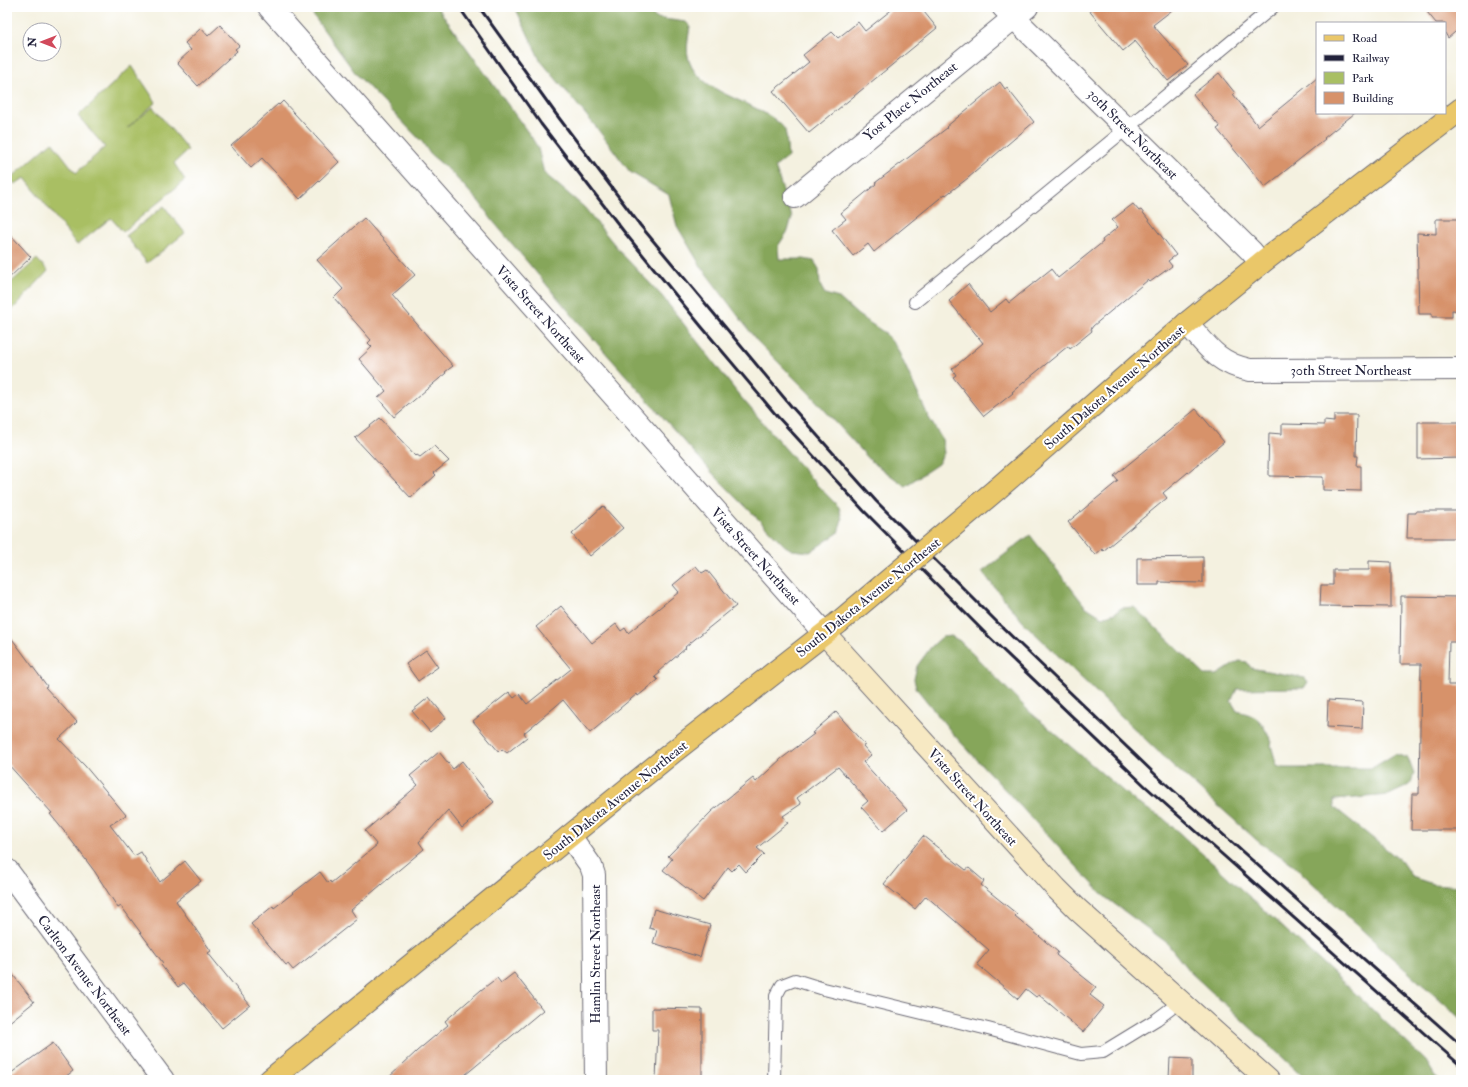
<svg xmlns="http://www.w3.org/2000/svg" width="1468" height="1087" font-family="'IM FELL Double Pica',serif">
<rect width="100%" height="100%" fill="#fff"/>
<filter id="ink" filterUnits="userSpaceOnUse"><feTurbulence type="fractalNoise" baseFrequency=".025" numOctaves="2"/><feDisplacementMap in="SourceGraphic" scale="8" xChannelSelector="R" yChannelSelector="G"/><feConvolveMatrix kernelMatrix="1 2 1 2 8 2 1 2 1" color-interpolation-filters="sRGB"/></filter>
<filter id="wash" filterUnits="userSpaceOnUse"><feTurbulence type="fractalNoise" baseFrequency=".012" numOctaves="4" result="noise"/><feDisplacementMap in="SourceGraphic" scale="16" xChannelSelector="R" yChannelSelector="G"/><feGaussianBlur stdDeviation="0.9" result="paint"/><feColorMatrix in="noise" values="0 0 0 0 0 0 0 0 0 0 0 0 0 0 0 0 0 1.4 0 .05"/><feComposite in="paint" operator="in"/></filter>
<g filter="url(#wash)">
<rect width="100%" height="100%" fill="#f4f1e0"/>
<!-- green -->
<g fill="#a9bf64" stroke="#667050">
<path d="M132,66l24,36 -29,26 26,-21 35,43 -14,13 11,17 -62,52 -12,-14 -34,27 -52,-67 -10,6 -5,-5 42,-37 24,31 29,-26 -27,-31z"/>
<path d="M164,206l21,27 -38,30 -21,-27z"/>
<path d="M37,259l11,12 -36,39 -5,-4 1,-7 -1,-2v-11z"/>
</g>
<!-- forest -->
<g fill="#86a65a" stroke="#54644a">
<path d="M307,7h130l95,131 6,10 6,25 40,34 39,48 39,41 77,99 77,89 23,23 3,12 -4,14 -28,19 -18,-2 -7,-4 -69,-69 -144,-162 -80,-95 -12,-17 -31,-33 -19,-16 -7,-11 -67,-69z"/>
<path d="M515,7h130l11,11 30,4 4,4c-1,9 -4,21 -2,30 5,32 55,43 78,58 6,3 16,10 19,16 2,8 2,19 3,27l-13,10 17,50 -4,14 -10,15 1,13h25l10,2 5,8 1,16 5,9 14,4 19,17 27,18 12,15 32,70 13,21 2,14 -6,11 -33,22 -34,-25 -62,-68 -52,-52 -55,-73 -25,-42 -8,-31 -39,-23 -34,-45 -56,-67z"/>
<path d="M1030,535l55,71 17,11 13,-4 6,-5 13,-1 71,68h12l22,-14 8,1 4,6 54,10 3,4 -4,6 -67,1 -6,12 6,10c25,6 23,10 35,31l-1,3 6,21 6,2h89l23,-14 13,4 6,16 -4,11 -21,10 -55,5v7l67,54 11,16 21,7 28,2v133l-71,-63 -100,-94 -30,-19 -92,-82 -145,-139 -41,-50z"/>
<path d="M951,636l9,5 70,71 107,91 26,15 192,175 71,68 9,15 5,4h-133l-118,-109 -23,-29 -61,-45 -152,-163 -37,-46 -2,-9 3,-13 14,-19 11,-10z"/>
</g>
<g id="blocks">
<!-- building -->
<g fill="#d7926b">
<path d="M895,7h25l17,21 -128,105 -36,-42 36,-29 -6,-7 29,-23 6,6 20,-16 7,9z"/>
<path d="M1086,7h90l-23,18 35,40 -20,16 -33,-40 -12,10z"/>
<path d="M1423,7h38v20l-13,11 -3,-5v-10h-9z"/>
<path d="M220,25l19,21 -4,3 2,2 -39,35 -21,-23 14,-13 -6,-7 16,-15 7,8z"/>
<path d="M1219,73l16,20 -2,1 25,32 59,-48v35h38l-31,25 1,1 -60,48 -48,-58 3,-2 -27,-33z"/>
<path d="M1000,82l5,7 2,-1 27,34 -66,56 -22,17 -1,-1 -71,58 -6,-8 -15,12 -21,-26 14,-11 -5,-6 35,-29 -1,-1 72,-55 -1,-1z"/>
<path d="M283,101l56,61 -39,37 -38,-41 -11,10 -20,-22 47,-42 1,1z"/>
<path d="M1133,204l6,7 2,-1 35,45 -8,6 4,5 -22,16 -2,-2 -55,46 -2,3 1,2 -22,18 -2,-3 -56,46 1,1 -29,23 -31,-39 3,-2 -4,-6 31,-26 -34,-42 19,-17 22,28 16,-13 3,4 42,-34 7,9 45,-36 -1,-2 16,-13 -6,-7z"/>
<path d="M364,218l51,57 -23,20 61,71 -8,6 1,1 -52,44 -16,-19 8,-7 -27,-32 13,-12 -4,-4 3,-3 -37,-42 9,-9 -26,-29z"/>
<path d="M1436,219h25v92l-9,-1v7h-20v-3h-13l-2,-81 19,1z"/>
<path d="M7,231l24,26 -24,23z"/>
<path d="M1196,409l28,33 -61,51 4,5 -64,53 -1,-2 -7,6 -27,-33 50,-41 -4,-5z"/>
<path d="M1334,415h23l-1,41h2l-1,10h4v25l-38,-1v-13l-54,-1v-7h-1l1,-36 13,1v-10l42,1v-4l10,1z"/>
<path d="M380,418l36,38 1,-1 3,2 14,-11 15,15 -15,12 2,2 -25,23 -56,-60z"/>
<path d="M1418,422h43v36l-43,1z"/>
<path d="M603,506l20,22 -33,28 -18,-22z"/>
<path d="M1416,511h45v27h-54l1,-25h8z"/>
<path d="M1203,557v26l-44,-1v3h-22v-27z"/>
<path d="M1369,561l22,1v45l-71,-1 1,-21h12v-15h36z"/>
<path d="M696,566l6,7 5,-3 29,36 -51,41 1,1 -27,23 1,2 -5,4 3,3 -20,16 -1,-2 -47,39 -27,-33 -39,33 3,4 -20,16 -5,-4 -3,3 -26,-31 36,-29 5,6 5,-4 8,10 44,-35 -35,-42 25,-21 31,37 24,-19 5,7 4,-3 3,5 51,-41 -6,-7z"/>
<path d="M1401,596l59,1v45h-11l-1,43h13v145h-50l1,-36h7l2,-130h-21z"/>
<path d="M7,632l40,54 -2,1 32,35 -18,17 26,27 41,49 -16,10 24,31 7,-4 19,30 25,-21 16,20 -25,20 35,50 -3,2 42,52 -28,23 -38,-45 -6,4 -17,-22 2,-2 -42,-57 -3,2 -23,-36 -27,-36 -18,-22 2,-1 -45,-50z"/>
<path d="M426,650l12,17 -20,14 -12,-17z"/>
<path d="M429,697l17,21 -16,14 -18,-21z"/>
<path d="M1328,700l35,2 -1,27 -35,-2z"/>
<path d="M836,712l29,33 -2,1 8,9 -8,7 44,48 -24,21 -22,-24 7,-6 -30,-34 -41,31 4,6 -18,12 5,7 -31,25 7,6 -18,18 -7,-8 -7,7 -4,-4 -25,34 -40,-31 9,-11 -4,-3 44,-45 41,-33 3,4 25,-23 33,-25 -2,-1z"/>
<path d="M439,752l14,17 9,-8 32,41 -32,26 -14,-18 -29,32 5,7 -73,61 6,9 -64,51 -5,-6 -2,1 -35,-41 22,-18 1,2 46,-36 8,11 2,-2 1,2 46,-38 -12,-14 53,-46 -8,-9z"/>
<path d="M923,836l43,34 3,-2 15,13 -3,4 36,29 -2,2 43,36 -2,3 40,32 -6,8 14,11 -21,26 -44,-37 -3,2 -10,-8 -8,10 -41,-35 12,-14 -63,-54 -11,13 -31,-25z"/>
<path d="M654,909l56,16 -10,32 -47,-14 4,-13 -8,-2z"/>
<path d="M7,967l27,35 -27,22z"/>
<path d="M514,973l29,37 -84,70h-73l31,-29 31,-26 -3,-4 36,-31 16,-12 4,5z"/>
<path d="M652,1008l50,1v71h-46l2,-50h-6z"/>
<path d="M53,1043l20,28 -12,9h-54v-4z"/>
<path d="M1170,1058l22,1v20h-23z"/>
</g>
</g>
</g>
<g filter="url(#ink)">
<use href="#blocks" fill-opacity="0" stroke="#6c6a75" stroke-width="1"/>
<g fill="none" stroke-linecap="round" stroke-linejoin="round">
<!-- lane casing -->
<g stroke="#6c6a75" stroke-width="14">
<g id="lane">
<path d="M915,302l212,-174 146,-121"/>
<path d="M774,1080l2,-84 6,-11 13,-5 29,9 164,40 93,25 22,-2 54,-33 24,-18"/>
</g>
</g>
<!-- street casing -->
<g stroke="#6c6a75" stroke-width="24">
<g id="street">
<path d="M269,7l556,627"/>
<path d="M1003,7l248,244 10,12"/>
<path d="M795,197l232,-190"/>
<path d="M1187,323c20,23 31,41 63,47l211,-1"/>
<path d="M570,836l21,30 3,9 2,205"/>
<path d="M7,870l156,210"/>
</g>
</g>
<!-- secondary casing -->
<g stroke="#6c6a75" stroke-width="24">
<path id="secondary" d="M825,634l231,254 21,21 191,171"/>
</g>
<!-- primary casing -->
<g stroke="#6c6a75" stroke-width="24">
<g id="primary">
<path d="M997,489l190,-166 74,-60 200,-154"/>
<path d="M270,1080l403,-328 165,-129"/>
</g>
</g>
<!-- lane -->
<use href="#lane" stroke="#fff" stroke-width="12"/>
<!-- street -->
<use href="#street" stroke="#fff" stroke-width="22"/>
<!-- secondary -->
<use href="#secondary" stroke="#f7e9c3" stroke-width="22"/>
<!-- primary -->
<use href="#primary" stroke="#eac769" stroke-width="22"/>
<!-- rail -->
<g stroke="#22223b" stroke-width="3">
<path d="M459,7l82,117 84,109 76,93 76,90 87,95 121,122 160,153 316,280"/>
<path d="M479,7l77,107 84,111 151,181 85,95 122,122 159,153 304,269"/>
</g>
<!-- primary-bridge casing -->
<g stroke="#6c6a75" stroke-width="24" stroke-linecap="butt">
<path id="primary-bridge" d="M838,623l159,-134"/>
</g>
<!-- primary-bridge -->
<use href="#primary-bridge" stroke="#eac769" stroke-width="22"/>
</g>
</g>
<g text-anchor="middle" stroke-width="4" stroke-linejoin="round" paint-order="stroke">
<!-- street labels -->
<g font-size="14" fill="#22223b" stroke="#fff">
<text transform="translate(910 101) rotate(-39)" y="5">Yost Place Northeast</text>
<text transform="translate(1133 134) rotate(45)" y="5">30th Street Northeast</text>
<text transform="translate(541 314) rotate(48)" y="5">Vista Street Northeast</text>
<text x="1351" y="375">30th Street Northeast</text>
<text transform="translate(1114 387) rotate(-41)" y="5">South Dakota Avenue Northeast</text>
<text transform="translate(756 556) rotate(48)" y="5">Vista Street Northeast</text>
<text transform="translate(868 597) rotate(-39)" y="5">South Dakota Avenue Northeast</text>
<text transform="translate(973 797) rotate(48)" y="5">Vista Street Northeast</text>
<text transform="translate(615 800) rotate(-39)" y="5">South Dakota Avenue Northeast</text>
<text transform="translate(595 954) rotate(-90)" y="5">Hamlin Street Northeast</text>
<text transform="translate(85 975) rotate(53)" y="5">Carlton Avenue Northeast</text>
</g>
</g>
<!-- margin -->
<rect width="1468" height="1087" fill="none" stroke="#fff" stroke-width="24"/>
<!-- legend -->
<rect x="1316" y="22" width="130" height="92" fill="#ffffff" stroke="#a7a7b1"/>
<rect x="1324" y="35" width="20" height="6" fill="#eac769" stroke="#a7a7b1"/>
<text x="1352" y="42" font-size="12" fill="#22223b">Road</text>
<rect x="1324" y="55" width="20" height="6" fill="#22223b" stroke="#a7a7b1"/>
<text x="1352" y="62" font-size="12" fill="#22223b">Railway</text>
<rect x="1324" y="72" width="20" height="12" fill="#a9bf64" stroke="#a7a7b1"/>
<text x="1352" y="82" font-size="12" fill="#22223b">Park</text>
<rect x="1324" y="92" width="20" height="12" fill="#d7926b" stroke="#a7a7b1"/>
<text x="1352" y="102" font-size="12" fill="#22223b">Building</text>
<!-- north arrow -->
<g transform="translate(42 42) rotate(270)"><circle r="19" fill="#ffffff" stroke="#a7a7b1"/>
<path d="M0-3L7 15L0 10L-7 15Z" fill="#d1495b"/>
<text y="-6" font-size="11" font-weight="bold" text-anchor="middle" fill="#22223b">N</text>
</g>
</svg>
